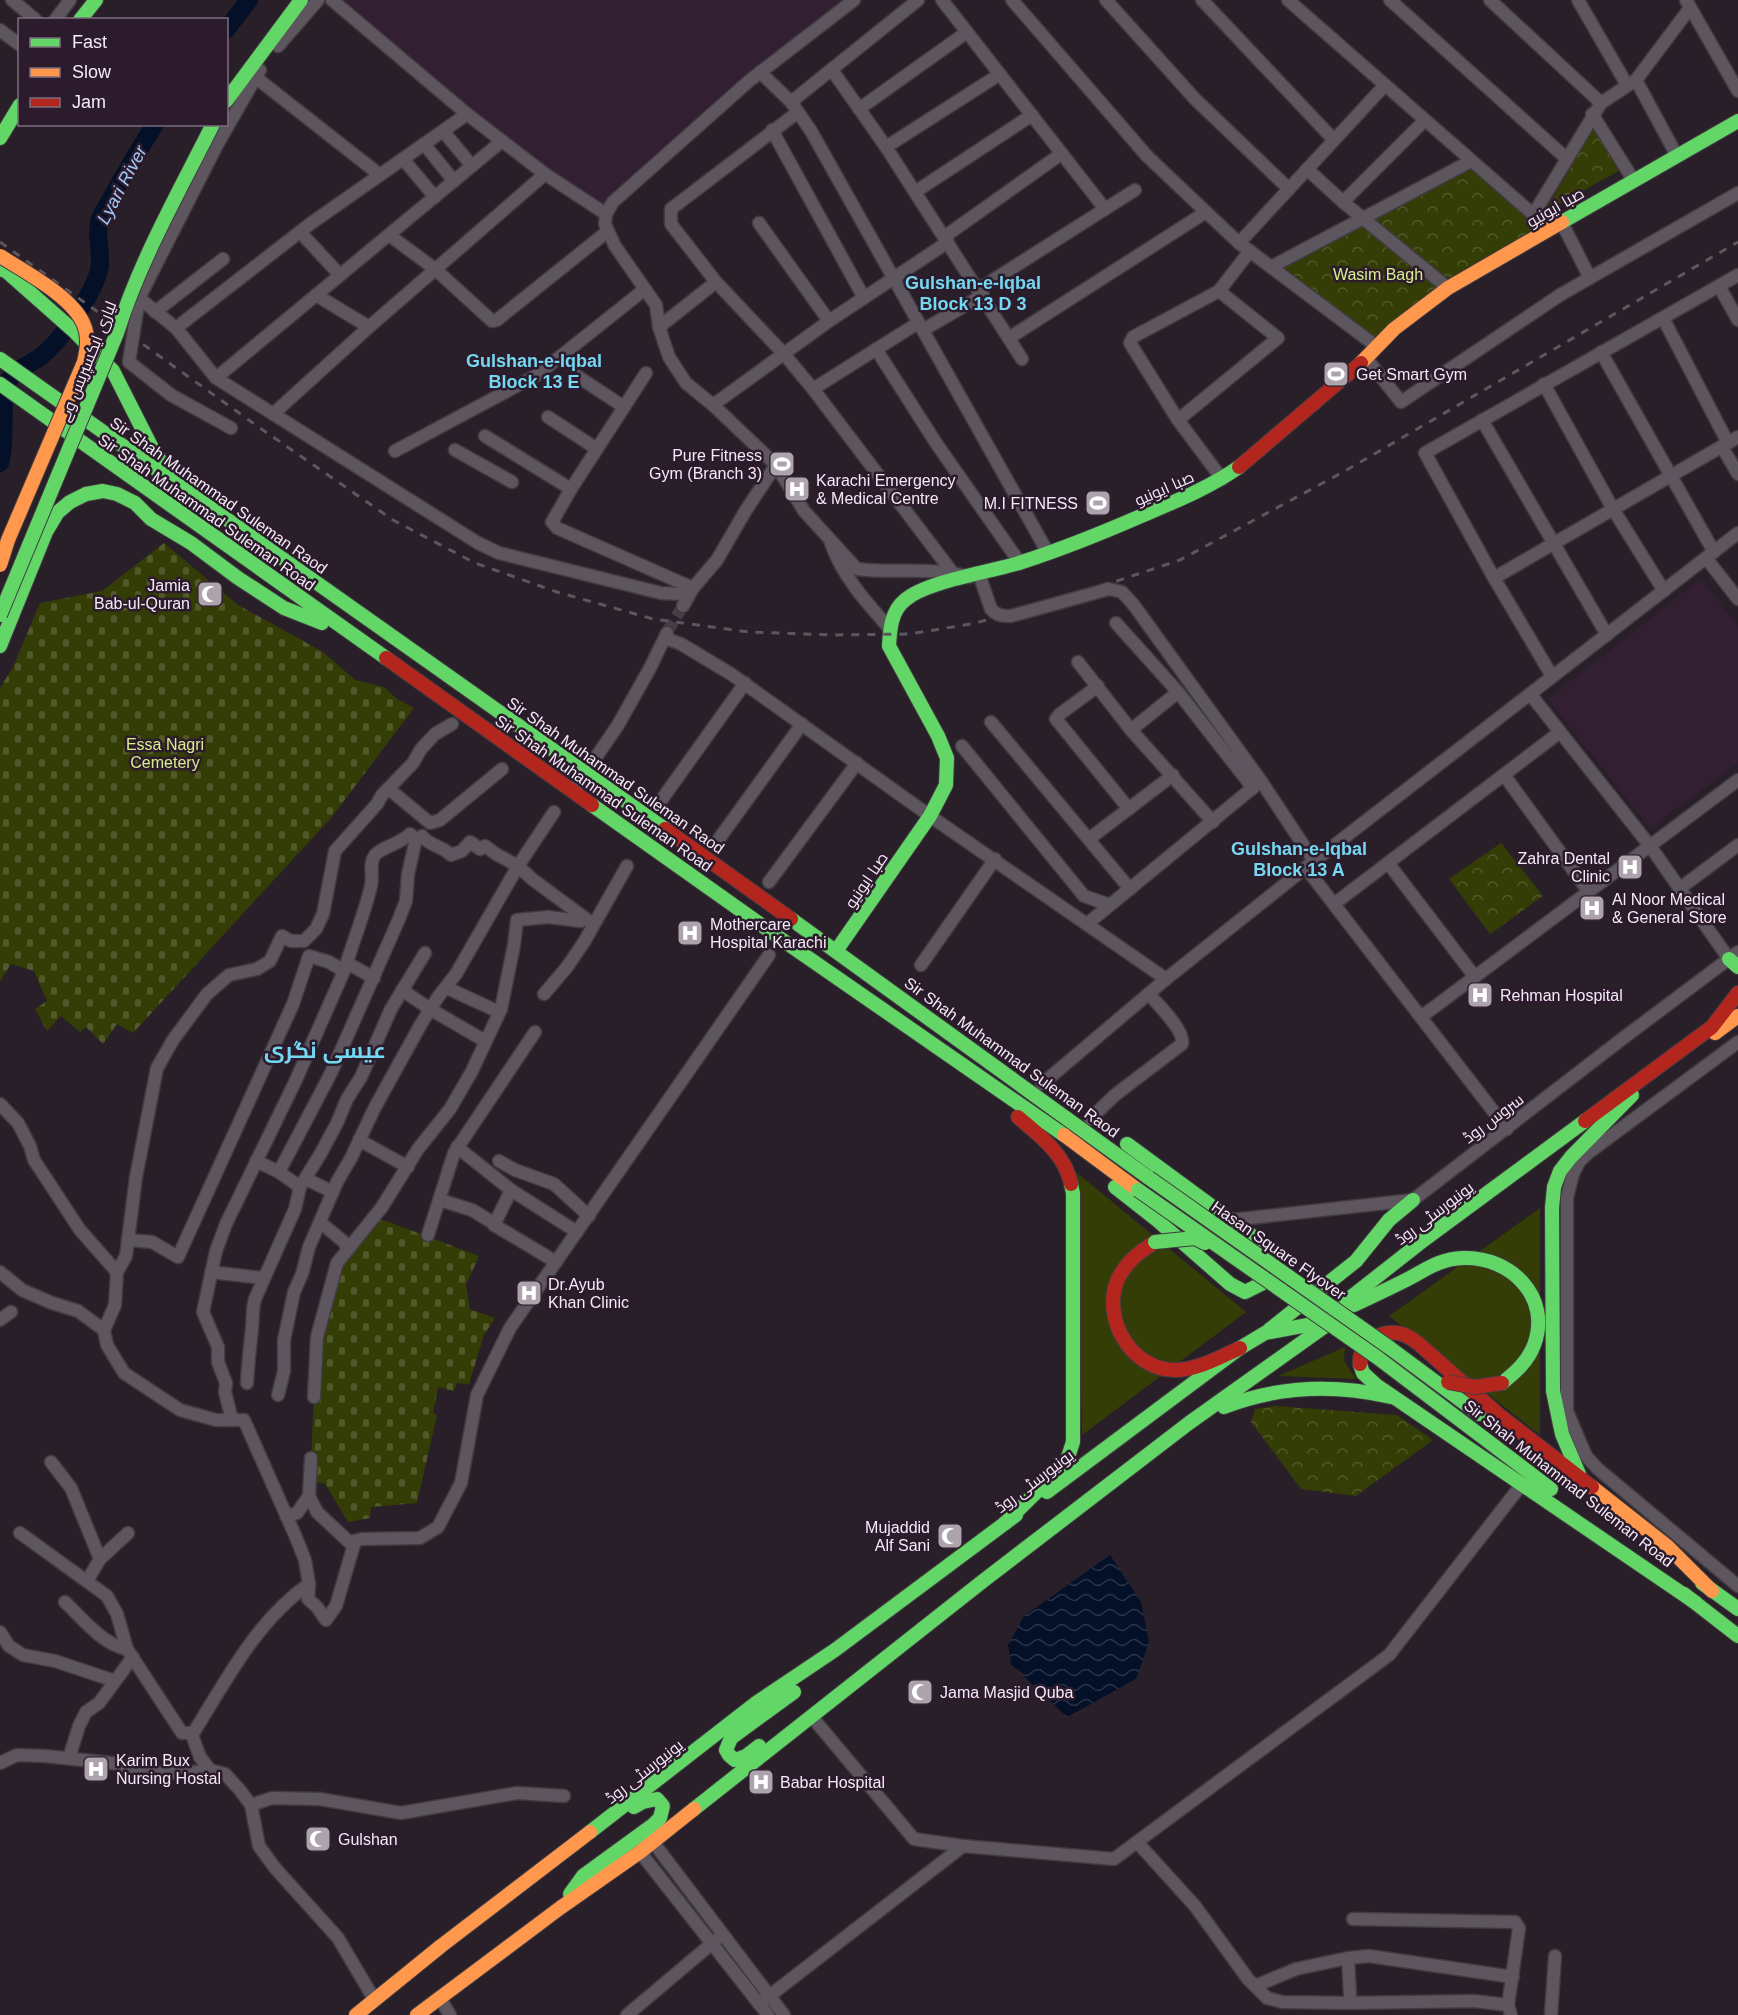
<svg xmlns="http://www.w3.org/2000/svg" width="1738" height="2015" font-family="Helvetica,Cairo,sans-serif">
<defs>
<pattern id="forest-crowns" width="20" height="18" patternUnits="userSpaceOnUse" patternTransform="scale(1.5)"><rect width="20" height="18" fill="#343d05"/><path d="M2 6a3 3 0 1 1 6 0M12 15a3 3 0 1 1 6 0" fill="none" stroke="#52592a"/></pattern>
<pattern id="cemetery-stones" width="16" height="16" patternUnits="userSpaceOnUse" patternTransform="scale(1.5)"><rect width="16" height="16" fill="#343d05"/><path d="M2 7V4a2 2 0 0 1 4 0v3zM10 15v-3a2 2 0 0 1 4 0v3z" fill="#52592a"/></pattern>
<pattern id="water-waves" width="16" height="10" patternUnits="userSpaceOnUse" patternTransform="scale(1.5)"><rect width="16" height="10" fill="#041028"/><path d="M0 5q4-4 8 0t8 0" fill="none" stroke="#293348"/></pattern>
</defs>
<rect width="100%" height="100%" fill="#281f28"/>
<!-- built -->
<g fill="#321f32">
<path d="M333,0h521l-94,72 -154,142 -61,-40z"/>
<path d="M1701,579l37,47v137l-88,65 -102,-129z"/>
</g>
<!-- green -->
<g fill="#343d05">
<path d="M1076,1172l170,140 -164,123z"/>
<path d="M1540,1208v227l-151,-119z"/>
<path d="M1345,1347l-1,14 12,18 -78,-3z"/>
</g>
<!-- forest -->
<g fill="url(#forest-crowns)">
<path d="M1595,124l29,44 -79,44z"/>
<path d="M1471,161l76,69 -169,113 -101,-75z"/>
<path d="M1501,843l42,53 -53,38 -41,-55z"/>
<path d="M1276,1406l121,9 36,25 -77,56 -55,-7 -50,-67 4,-13z"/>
</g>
<!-- cemetery -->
<g fill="url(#cemetery-stones)">
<path d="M164,543l74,62 85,47 32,28 29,7 13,12 17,9 -83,110 -198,215 -16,-9 -14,20 -17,-17 -6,5 -19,-16 -14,15 -12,-22 12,-8 -13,-30 -23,-7 -11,17v-293l13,-21 27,-64 62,-12z"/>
<path d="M373,1216l106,40 -13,29 4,24 25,9 -11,17 -15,49 -12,-1 -3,8 -16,-4 -5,26 4,2 -20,88 -46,4 -1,11 -22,4 -23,-38 -15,-3 7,-145 19,-72z"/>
</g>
<!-- water -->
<path fill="url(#water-waves)" d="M1110,1555l31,47 8,40 -13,37 -69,38 -56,-53 -3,-19 16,-29z"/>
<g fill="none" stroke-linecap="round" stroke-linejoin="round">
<!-- river -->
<g stroke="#041028" stroke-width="18">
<path d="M226,30l23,-30"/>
<path d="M0,463c7,-25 0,-58 7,-80 7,-14 20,-17 32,-25 22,-17 48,-55 58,-81 8,-19 -3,-39 3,-58 3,-8 9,-16 13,-24 13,-24 27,-47 42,-71"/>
</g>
<!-- street-tunnel -->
<path stroke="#473d47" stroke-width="12" stroke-dasharray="12 6" stroke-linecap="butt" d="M667,632l16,-26"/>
<!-- street casing -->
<g stroke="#413b41" stroke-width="15">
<g id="street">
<path d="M12,0l24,20"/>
<path d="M332,0l135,114 78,60 61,40"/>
<path d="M854,0l-105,81 -136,121 -7,12 -1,10 3,7 7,15 41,59 3,22 10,30 17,26 27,22 63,60 28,46 53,58c37,5 77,-3 112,8"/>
<path d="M942,0l163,209"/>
<path d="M1012,0l135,156 59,56 33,31 137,103"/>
<path d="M1106,0l89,99 94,90"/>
<path d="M1202,0l132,140"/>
<path d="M1288,0l255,223 4,7"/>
<path d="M1390,0l177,159"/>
<path d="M1490,0l111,103"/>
<path d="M1578,0l49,85"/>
<path d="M1686,0l52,91"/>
<path d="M55,20l15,-20"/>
<path d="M0,30l20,15"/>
<path d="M278,46l40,-46"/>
<path d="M832,70l54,77 136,212"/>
<path d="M760,72l31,30 20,29 237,422"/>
<path d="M255,77l125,98"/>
<path d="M1636,80l41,76"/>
<path d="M791,102l127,-102"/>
<path d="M859,109l108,-77"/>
<path d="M798,112l-127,97v15l45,58 68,72 29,35 139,183"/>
<path d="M1592,114l42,67"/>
<path d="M772,130l92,168"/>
<path d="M443,131l29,35"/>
<path d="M424,144l30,37"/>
<path d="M886,147l114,-73"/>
<path d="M403,159l32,38"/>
<path d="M1307,169l36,33 105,86"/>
<path d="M915,192l117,-77"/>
<path d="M1343,202l82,-82"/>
<path d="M1533,215l68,-112 35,-23 54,-72"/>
<path d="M1561,221l29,57"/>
<path d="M759,223l70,98"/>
<path d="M300,232l40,43"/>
<path d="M389,235l46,34 57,52 5,-1 111,-89"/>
<path d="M944,237l117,-83"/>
<path d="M1239,243l146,-158"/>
<path d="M1271,267l200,-106"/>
<path d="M1719,286l19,34"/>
<path d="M979,289l156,-99"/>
<path d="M316,295l53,32"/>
<path d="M139,298l37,30 40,50 262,165 21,10 162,40 20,1 12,-6 24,-28 29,-50 30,-45"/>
<path d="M155,312l68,-53"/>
<path d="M1663,318l65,125"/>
<path d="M659,327l57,-45"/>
<path d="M176,328l134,-104 157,-110"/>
<path d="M923,330l60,-35"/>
<path d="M1009,338l197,-126"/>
<path d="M876,349l60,94 84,120"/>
<path d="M1601,352l113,200"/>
<path d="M1366,358l35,44 159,-107 178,-102"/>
<path d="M646,373l-75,116 -19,33 5,6 136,60 -10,18"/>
<path d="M577,376l47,31"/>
<path d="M216,378l286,-237"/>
<path d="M1544,384l69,125 51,82"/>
<path d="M813,389l105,-66"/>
<path d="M713,405l116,-84 119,-79"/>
<path d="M273,414l96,-87 176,-153"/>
<path d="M548,417l49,32"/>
<path d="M1178,420l100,-82 -59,-47"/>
<path d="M1482,420l125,215"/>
<path d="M231,428l-60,-33 -42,-33 10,-64 78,-153 43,-75"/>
<path d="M485,436l86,53"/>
<path d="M1722,447l16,27"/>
<path d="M455,450l57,32"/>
<path d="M395,451l142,-76 108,-86"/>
<path d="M1222,479l-44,-59 -48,-77 3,-6 86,-46 31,-40"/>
<path d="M831,543c11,33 36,60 59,86"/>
<path d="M1706,558l32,41"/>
<path d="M979,574l12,35c6,7 12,7 20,7l98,-27 13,3 11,12 128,177 53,80"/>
<path d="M1494,578l244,-141"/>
<path d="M1116,623l62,69"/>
<path d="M665,638l16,6 50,30 199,142 236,163"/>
<path d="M1078,662l53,68 82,92"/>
<path d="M1552,676l-58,-98 -69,-125 313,-178"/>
<path d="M1098,686l-38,28 -4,5 73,90"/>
<path d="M1531,695l119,151 79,113"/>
<path d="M991,722l139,167"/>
<path d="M1131,730l47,-38 75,96"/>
<path d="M962,746l122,150 26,9"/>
<path d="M1504,775l85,117"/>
<path d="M389,789l41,34 10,-3 62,-51"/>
<path d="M573,791l45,-66 32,-57 17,-35"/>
<path d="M660,802l85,-119"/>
<path d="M422,836c7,10 21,10 29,19l11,-4 8,-9 10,7 5,-3 11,8 22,12 36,-54"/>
<path d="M1089,839l84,-64"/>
<path d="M716,843l86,-119"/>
<path d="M1388,863l87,114"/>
<path d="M1306,868l201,261"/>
<path d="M769,882l88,-119"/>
<path d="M1679,889l59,-44"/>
<path d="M1334,904l226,-172"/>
<path d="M1087,924l174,-143"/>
<path d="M347,963l27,15"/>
<path d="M921,965l74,-106"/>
<path d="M447,988l52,24"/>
<path d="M402,990l28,19 55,32"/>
<path d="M544,994l23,-27 17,-25 43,-76"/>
<path d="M1421,1017l317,-237"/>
<path d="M1738,1042l-150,111 -9,9 -6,12 -6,23v214l19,45 12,13 140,117"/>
<path d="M1042,1084l124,-105 148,-118 424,-328"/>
<path d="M0,1104l18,19 12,23 4,14 46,70 37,42"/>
<path d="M1090,1119l25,-24 67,-51c3,-14 -24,-39 -33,-50"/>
<path d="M359,1140l49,27"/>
<path d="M457,1147l54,43"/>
<path d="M256,1161l23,11 52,-99 68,-154 7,-18 2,-27 8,-35"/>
<path d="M499,1161l16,9 39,14 35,32"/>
<path d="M279,1172l21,15 21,-34 16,-30 10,-24 14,-22 30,-68 34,-56"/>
<path d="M306,1179l27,13"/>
<path d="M440,1200l32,10 23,14"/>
<path d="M1232,1220l181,-20 209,-161 116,-87"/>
<path d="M320,1222l24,20 4,7"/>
<path d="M428,1235l26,-82 81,-121"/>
<path d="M128,1240l24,2 26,15 115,-253 16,-48 20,6 15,9c9,-29 20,-56 27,-85 3,-11 -3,-21 4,-31 7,-8 25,-11 35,-21l6,5"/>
<path d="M556,1262l-62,-37 17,-35 66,42"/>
<path d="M0,1272l22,18 30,13 26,8 26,19"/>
<path d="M211,1272l52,6"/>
<path d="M0,1320l11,-8"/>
<path d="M247,1383c1,-19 3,-36 5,-55 1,-10 0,-19 3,-29l40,-90 5,-22"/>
<path d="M278,1395l6,-24v-31l10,-48 8,-18 7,-27 28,-65 14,-24 23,-49 47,-85 17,-27 18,-23 62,-108 14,13 61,45"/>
<path d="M314,1397l3,-60 20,-74 45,-56 36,-58 32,-40 22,-38 29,-62 13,-64 3,-25 31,-3 33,4 4,-3"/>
<path d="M232,1420l-7,-28 1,-9 -8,-21v-15l-15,-35 13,-61 10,-27 69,-142 49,-111"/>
<path d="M311,1458l-2,38 8,16 32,30 13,-3 58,-1 18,-11 23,-44 16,-88 33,-67 259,-373"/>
<path d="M51,1462l20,26 29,71 -13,22"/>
<path d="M286,1516l11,-3 12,-17"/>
<path d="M20,1533l87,63 10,18 10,35 55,84h11"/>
<path d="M100,1559l28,-26"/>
<path d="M309,1584l-1,15 9,8 9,13 10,-14 19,-65"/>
<path d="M65,1602c17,16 38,43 62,47"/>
<path d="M0,1632l9,14 14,9 32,6 60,20"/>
<path d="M812,1717l102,122 49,7 151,13 275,-204 133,-171"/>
<path d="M69,1758l10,-32 7,-14 13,-9 34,-46"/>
<path d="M0,1763l17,-8 28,1 75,8 9,9h59l22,-3 15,4 14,15 12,16 8,41 16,22 63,70 36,61"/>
<path d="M210,1770l-10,-13 -8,-22c34,-54 64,-114 117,-151l-4,-24 -10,-25 -51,-115h-28l-36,-10 -56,-37 -17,-28 -3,-15 11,-25 2,-33 9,-16 10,-79 21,-109 16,-28 34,-46 22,-19 28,-6 13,-8 12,-25 9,5h13l12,-12 7,-15 12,-63 42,-47 5,-9 31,-32 8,-14 14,-15 17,-10"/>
<path d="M251,1805l21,-7 48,1 81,14 116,-20 47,3"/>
<path d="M653,1842l131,173"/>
<path d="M1137,1842l58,64 53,73 19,19 15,4 66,1 126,-2 34,4"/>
<path d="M640,1852l128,163"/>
<path d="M1353,1919l162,3 4,6 -11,77 3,10"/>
<path d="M1348,1958l2,37"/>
<path d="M1255,1986l41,-17 52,-11 21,-2 144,21"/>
<path d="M440,1998l10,17"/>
<path d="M759,2004l204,-158"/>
<path d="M627,2015l89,-75"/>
<path d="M1551,2015l4,-59"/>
</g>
</g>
<!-- fast casing -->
<g stroke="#413b41" stroke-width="16">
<g id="fast">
<path d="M80,20l16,-20"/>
<path d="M226,101l75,-101"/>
<path d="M0,138l20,-33"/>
<path d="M1562,222l176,-101"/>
<path d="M0,269l6,2 69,61 38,39 38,75 17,27"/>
<path d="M0,359l665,470"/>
<path d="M0,384l386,274"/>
<path d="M0,646l46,-114 12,-20 12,-10 16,-8 17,-3 14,3 18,9 16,16 40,24 47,35 46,30 38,15"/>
<path d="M592,805l189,134 283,196"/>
<path d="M791,919l358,259"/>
<path d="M836,951l94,-135 16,-31 1,-27 -9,-22 -49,-90c1,-16 2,-35 16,-46 21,-19 87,-28 117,-38 40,-13 80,-29 119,-46 33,-14 68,-28 98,-49"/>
<path d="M1729,959l9,8"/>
<path d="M1115,1187l42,33 73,64 15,8 18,-9 11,-16 -5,-16 -6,-7 -136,-100"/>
<path d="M1354,1305c17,-8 34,-16 50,-24 22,-11 34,-22 59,-23 47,-2 89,39 71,87 -6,16 -18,27 -32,38"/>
<path d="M1269,1330l87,-69 33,-41 24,-20"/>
<path d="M1390,1348l89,66"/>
<path d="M1378,1358l173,131"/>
<path d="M1360,1364l3,9 13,12 320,218"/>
<path d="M1224,1407c54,-21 111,-23 167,-10"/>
<path d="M1579,1474l-17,-40 -9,-43 -1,-183 2,-21 6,-16 11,-14 61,-62"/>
<path d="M1047,1492l193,-144 25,-15 53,-10 107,-84 160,-118"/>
<path d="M1005,1523l61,-60 7,-21v-249l-2,-9"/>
<path d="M1702,1583l36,26"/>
<path d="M1684,1594l54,42"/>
<path d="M759,1746l-13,10 -11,4 -6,-5 -3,-5 5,-12 63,-46"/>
<path d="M694,1809l289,-228 206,-158 139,-99"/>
<path d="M590,1832l166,-129 79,-53 181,-135"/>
<path d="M570,1894l13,-18 70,-51 7,-7 3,-12 -6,-7 -14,3 -9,5"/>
</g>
</g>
<!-- slow casing -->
<g stroke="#413b41" stroke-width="16">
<g id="slow">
<path d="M1361,363l33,-34 54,-41 114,-66"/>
<path d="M1715,1033l23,-17"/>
<path d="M1064,1135l74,55"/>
<path d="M1592,1487l75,59 45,45"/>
<path d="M356,2015l85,-69 149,-114"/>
<path d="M417,2015l143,-107 80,-56 54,-43"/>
</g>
</g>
<!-- jam casing -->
<g stroke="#413b41" stroke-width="16">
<g id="jam">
<path d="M1239,467l122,-104"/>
<path d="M386,658l206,147"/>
<path d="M665,829l126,90"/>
<path d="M1018,1117c22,19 47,37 53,67"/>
<path d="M1585,1121l127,-94 26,-34"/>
<path d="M1155,1242c-16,10 -30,21 -38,39 -15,39 15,89 58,89 23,0 45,-13 65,-22"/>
<path d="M1360,1364c-2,-21 23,-36 42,-30 6,2 12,6 17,10l80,71 93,72"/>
</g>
</g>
<!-- street -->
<use href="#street" stroke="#5e565e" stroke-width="12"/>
<!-- fast -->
<use href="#fast" stroke="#63d668" stroke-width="14"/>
<!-- slow -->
<use href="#slow" stroke="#ff974d" stroke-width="14"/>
<!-- jam -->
<use href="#jam" stroke="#b3261e" stroke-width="14"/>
<!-- rail -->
<path stroke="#5e565e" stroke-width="3" stroke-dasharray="8 8" stroke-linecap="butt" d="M0,242l260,186 133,92 82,43 82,29 96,27 96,13 84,3 76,-1 62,-10 77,-20 132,-44 165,-89 393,-229"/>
<!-- fast-bridge casing -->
<g stroke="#413b41" stroke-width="16" stroke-linecap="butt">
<g id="fast-bridge">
<path d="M0,615l117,-282c23,-73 62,-141 96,-209"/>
<path d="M1149,1178l241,170"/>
<path d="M1138,1190l240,168"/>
<path d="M1155,1242l40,-4 10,5"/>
</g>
</g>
<!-- slow-bridge casing -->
<g stroke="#413b41" stroke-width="16" stroke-linecap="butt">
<path id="slow-bridge" d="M0,256c25,16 73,41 84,69 5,12 3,24 0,37l-76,178 -8,25"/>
</g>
<!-- jam-bridge casing -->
<g stroke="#413b41" stroke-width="16" stroke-linecap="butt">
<path id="jam-bridge" d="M1448,1382l27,5 27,-4"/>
</g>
<!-- fast-bridge -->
<use href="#fast-bridge" stroke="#63d668" stroke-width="14"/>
<!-- slow-bridge -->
<use href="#slow-bridge" stroke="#ff974d" stroke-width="14"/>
<!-- jam-bridge -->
<use href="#jam-bridge" stroke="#b3261e" stroke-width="14"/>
</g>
<!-- icons -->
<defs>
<g id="stadium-square" transform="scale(1.35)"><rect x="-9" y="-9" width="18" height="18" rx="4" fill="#ada3ad" stroke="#2c1b2c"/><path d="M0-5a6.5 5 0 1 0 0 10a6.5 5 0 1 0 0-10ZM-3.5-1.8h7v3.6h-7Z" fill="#fff"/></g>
<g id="hospital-square" transform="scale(1.35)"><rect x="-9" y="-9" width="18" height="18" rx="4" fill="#ada3ad" stroke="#2c1b2c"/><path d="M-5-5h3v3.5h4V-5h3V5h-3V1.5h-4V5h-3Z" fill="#fff"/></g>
<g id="mosque-square" transform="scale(1.35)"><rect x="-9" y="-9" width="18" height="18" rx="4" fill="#ada3ad" stroke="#2c1b2c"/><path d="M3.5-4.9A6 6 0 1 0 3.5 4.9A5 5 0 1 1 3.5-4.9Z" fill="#fff"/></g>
</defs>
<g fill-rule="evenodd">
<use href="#stadium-square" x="1336" y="374"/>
<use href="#stadium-square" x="782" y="464"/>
<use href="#hospital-square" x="797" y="489"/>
<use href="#stadium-square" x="1098" y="503"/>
<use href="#mosque-square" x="210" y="594"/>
<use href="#hospital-square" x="1630" y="867"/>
<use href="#hospital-square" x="1592" y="908"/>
<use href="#hospital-square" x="690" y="933"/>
<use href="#hospital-square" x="1480" y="995"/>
<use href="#hospital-square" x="529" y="1293"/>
<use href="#mosque-square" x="950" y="1536"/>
<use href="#mosque-square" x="920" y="1692"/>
<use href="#hospital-square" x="96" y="1769"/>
<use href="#hospital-square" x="761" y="1782"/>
<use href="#mosque-square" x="318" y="1839"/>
</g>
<g text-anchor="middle" stroke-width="5" stroke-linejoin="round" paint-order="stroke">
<!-- street labels -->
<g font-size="16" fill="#f5eaf5" stroke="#2c1b2c">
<text transform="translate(1555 207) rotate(-30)" y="6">صبا ایونیو</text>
<text transform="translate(87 361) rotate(-68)" y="6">لیاری ایکسپریس وے</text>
<text transform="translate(1164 488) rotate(-24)" y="6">صبا ایونیو</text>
<text transform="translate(219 495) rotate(35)" y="6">Sir Shah Muhammad Suleman Raod</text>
<text transform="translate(207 512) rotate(35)" y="6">Sir Shah Muhammad Suleman Road</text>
<text transform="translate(616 775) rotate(35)" y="6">Sir Shah Muhammad Suleman Raod</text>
<text transform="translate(604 793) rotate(35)" y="6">Sir Shah Muhammad Suleman Road</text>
<text transform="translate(866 880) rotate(-56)" y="6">صبا ایونیو</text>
<text transform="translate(1012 1057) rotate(36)" y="6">Sir Shah Muhammad Suleman Raod</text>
<text transform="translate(1493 1118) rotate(-37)" y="6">سروس روڈ</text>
<text transform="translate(1434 1213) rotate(-37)" y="6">یونیورسٹی روڈ</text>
<text transform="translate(1279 1250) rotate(35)" y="6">Hasan Square Flyover</text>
<text transform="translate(1034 1481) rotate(-37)" y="6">یونیورسٹی روڈ</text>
<text transform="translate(1569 1483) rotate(38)" y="6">Sir Shah Muhammad Suleman Road</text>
<text transform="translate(644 1771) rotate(-38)" y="6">یونیورسٹی روڈ</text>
</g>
<!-- park labels -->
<g font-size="16" fill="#d7ef8a" stroke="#2c1b2c">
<text x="1378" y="280">Wasim Bagh</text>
<text x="165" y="750">Essa Nagri<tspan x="165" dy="18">Cemetery</tspan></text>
</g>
<!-- poi labels -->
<g font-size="16" fill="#f5eaf5" stroke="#2c1b2c" text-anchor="start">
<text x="1356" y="380">Get Smart Gym</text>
<text x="762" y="461" text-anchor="end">Pure Fitness<tspan x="762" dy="18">Gym (Branch 3)</tspan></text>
<text x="816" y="486">Karachi Emergency<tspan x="816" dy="18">&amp; Medical Centre</tspan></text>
<text x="1078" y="509" text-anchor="end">M.I FITNESS</text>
<text x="190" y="591" text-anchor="end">Jamia<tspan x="190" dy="18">Bab-ul-Quran</tspan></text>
<text x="1610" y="864" text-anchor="end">Zahra Dental<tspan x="1610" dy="18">Clinic</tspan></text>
<text x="1612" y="905">Al Noor Medical<tspan x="1612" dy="18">&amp; General Store</tspan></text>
<text x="710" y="930">Mothercare<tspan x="710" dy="18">Hospital Karachi</tspan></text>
<text x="1500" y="1001">Rehman Hospital</text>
<text x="548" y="1290">Dr.Ayub<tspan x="548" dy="18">Khan Clinic</tspan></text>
<text x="930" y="1533" text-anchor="end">Mujaddid<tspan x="930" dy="18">Alf Sani</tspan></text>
<text x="940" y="1698">Jama Masjid Quba</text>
<text x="116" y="1766">Karim Bux<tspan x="116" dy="18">Nursing Hostal</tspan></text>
<text x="780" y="1788">Babar Hospital</text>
<text x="338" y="1845">Gulshan</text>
</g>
<!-- water labels -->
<g font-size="18" font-style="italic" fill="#a0cbf8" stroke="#2c1b2c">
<text transform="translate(122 185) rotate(-62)" y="6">Lyari River</text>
</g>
<!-- neighbourhood labels -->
<g font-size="18" font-weight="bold" fill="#73d8f0" stroke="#2c1b2c">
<text x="973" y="289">Gulshan-e-Iqbal<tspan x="973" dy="21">Block 13 D 3</tspan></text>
<text x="534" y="367">Gulshan-e-Iqbal<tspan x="534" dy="21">Block 13 E</tspan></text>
<text x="1299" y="855">Gulshan-e-Iqbal<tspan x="1299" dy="21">Block 13 A</tspan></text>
</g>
<!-- district labels -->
<g font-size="22" font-weight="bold" fill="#73d8f0" stroke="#2c1b2c">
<text x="325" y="1058">عیسی نگری</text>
</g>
</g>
<!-- legend -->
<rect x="18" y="18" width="210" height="108" fill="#2c1b2c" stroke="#7c6e7c" stroke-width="1.5"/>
<rect x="30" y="38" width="30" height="9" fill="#63d668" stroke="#7c6e7c" stroke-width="1.5"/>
<text x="72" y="48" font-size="18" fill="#f5eaf5">Fast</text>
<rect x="30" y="68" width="30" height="9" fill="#ff974d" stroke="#7c6e7c" stroke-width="1.5"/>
<text x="72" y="78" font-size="18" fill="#f5eaf5">Slow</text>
<rect x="30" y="98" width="30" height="9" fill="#b3261e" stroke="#7c6e7c" stroke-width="1.5"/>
<text x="72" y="108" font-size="18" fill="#f5eaf5">Jam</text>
</svg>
